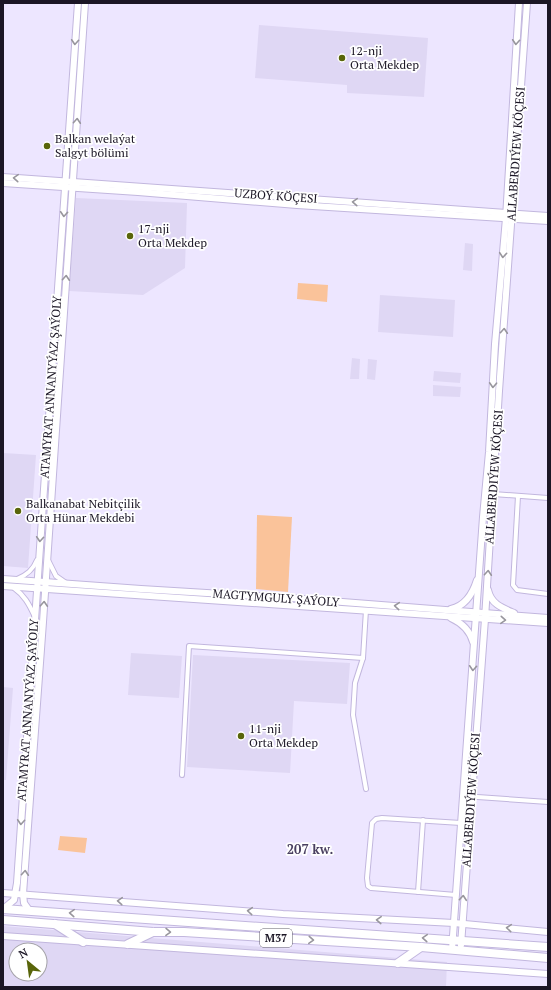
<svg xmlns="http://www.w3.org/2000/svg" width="551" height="990" font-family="'PT Serif',serif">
<rect width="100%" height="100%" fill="#ede6ff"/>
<!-- built -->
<g fill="#dfd7f4" fill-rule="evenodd">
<path d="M259,25l169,13 -4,59 -77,-4v-8l-92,-7z"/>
<path d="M76,198l111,5 -2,65 -42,27 -74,-4z"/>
<path d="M465,243l8,1 -1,27 -9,-1z"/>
<path d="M380,295l75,5 -2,37 -75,-5z"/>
<path d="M352,358l8,1 -1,20h-9z"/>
<path d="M368,359l9,1 -2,20 -8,-1z"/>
<path d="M434,371l27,2 -1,10 -27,-2z"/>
<path d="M433,385l28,2 -1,10 -27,-1z"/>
<path d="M3,453l33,2 -8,113 -25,-2z"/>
<path d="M131,653l51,3 -3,42 -51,-3z"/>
<path d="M193,655l157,8 -3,41 -53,-3 -4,72 -103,-6z"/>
<path d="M3,687l10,1 -7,92h-3z"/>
<path d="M3,926l444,36 -1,25h-443zM16,950h24v24h-24z"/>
</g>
<!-- green -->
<g fill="#fac39a">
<path d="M298,283l30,2 -1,17 -30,-3z"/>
<path d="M257,515l35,2 -4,75 -32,-3z"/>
<path d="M60,836l27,2 -2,15 -27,-3z"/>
</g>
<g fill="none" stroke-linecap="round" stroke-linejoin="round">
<!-- street casing -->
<g stroke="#c2b7de" stroke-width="6">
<g id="street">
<path d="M493,494l55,4"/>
<path d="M518,496l-5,89 4,5 31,4"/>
<path d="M48,560l8,16 10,7"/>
<path d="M17,579c10,-4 16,-9 20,-19"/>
<path d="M14,588c10,7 15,16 20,27"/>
<path d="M366,610l-3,48 -8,25 -2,32 13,74"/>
<path d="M182,775l7,-129 174,12"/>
<path d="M463,796l85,6"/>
<path d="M418,892l5,-72"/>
<path d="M456,895l-85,-7 -3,-2 -1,-8 5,-55 4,-4 6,-1 79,5"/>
</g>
</g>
<!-- secondary casing -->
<g stroke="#c2b7de" stroke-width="8">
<g id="secondary">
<path d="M3,177l545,39"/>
<path d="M3,183l135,9 159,13 251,16"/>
<path d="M3,579l138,10 150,9 257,20"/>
<path d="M3,586l545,37"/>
<path d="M488,590c3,14 14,18 26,23"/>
<path d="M451,609c14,-3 22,-16 26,-29"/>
<path d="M451,618c11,5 19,13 22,24"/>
<path d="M3,893l280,21 171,9 94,9"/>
<path d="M3,909l11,-9 3,-17c19,-293 41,-587 61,-880"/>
<path d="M29,910l-5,-7 -1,-9 20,-272 42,-619"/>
<path d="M3,936l545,38"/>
<path d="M461,945l24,-326 14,-228 28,-388"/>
<path d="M452,950l31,-433 6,-65 6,-108 11,-126 13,-215"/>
</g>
</g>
<!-- highway casing -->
<g stroke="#c2b7de" stroke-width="10">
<g id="highway">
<path d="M3,909l545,38"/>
<path d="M3,920l150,12h31l237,15 127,11"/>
<path d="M55,924l28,18"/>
<path d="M128,944l25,-12"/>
<path d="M398,963l23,-16"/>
</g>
</g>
<!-- street -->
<use href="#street" stroke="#fff" stroke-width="4"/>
<!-- secondary -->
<use href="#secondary" stroke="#fff" stroke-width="6"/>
<!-- highway -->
<use href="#highway" stroke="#fff" stroke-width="8"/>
</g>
<!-- one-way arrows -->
<defs><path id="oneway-chevron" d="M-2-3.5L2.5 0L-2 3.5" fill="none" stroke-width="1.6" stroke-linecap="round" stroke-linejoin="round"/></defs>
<g stroke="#98969d">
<use href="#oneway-chevron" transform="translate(75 42) rotate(94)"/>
<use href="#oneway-chevron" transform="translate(516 42) rotate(94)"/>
<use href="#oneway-chevron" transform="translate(77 121) rotate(-86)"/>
<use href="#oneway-chevron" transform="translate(16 178) rotate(-176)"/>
<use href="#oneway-chevron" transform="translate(355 202) rotate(-176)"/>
<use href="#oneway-chevron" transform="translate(64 214) rotate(94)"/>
<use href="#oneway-chevron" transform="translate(503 255) rotate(95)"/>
<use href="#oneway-chevron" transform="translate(66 278) rotate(-86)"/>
<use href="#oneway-chevron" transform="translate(504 331) rotate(-86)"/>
<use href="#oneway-chevron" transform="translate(493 385) rotate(93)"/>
<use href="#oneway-chevron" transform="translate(40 539) rotate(94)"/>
<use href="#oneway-chevron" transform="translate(488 573) rotate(-86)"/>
<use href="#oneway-chevron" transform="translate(44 604) rotate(-87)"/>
<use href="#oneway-chevron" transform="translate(397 606) rotate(-175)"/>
<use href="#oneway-chevron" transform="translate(503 620) rotate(4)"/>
<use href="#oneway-chevron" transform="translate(473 668) rotate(94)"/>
<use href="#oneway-chevron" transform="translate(21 822) rotate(94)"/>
<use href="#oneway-chevron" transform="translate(25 873) rotate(-86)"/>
<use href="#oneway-chevron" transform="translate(463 898) rotate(-85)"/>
<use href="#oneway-chevron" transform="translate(120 901) rotate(-176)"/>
<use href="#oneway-chevron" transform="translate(250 911) rotate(-175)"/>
<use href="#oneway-chevron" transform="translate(72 913) rotate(-176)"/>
<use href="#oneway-chevron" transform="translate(379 920) rotate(-177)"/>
<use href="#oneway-chevron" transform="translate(509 928) rotate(-175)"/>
<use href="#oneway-chevron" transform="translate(168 932) rotate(1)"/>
<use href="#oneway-chevron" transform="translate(425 938) rotate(-176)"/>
<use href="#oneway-chevron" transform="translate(311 940) rotate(4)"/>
</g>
<!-- markers -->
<g fill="#59650a" stroke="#fff" stroke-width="1.5">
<circle cx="342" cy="58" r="4"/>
<circle cx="47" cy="146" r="4"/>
<circle cx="130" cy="236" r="4"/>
<circle cx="18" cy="511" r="4"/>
<circle cx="241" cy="736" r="4"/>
</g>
<g text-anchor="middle" stroke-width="3.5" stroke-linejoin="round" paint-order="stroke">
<!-- shield labels -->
<rect fill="#fff" stroke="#5f5c66" stroke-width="1" x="260" y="929" width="32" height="18" rx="3"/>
<g font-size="11" font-weight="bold" fill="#1b1625">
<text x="276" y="942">M37</text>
</g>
<!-- poi labels -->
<g font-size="12" fill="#1b1625" stroke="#fff" text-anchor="start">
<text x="350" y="55">12-nji<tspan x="350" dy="14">Orta Mekdep</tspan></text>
<text x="55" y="143">Balkan welaýat<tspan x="55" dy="14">Salgyt bölümi</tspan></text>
<text x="138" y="233">17-nji<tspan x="138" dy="14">Orta Mekdep</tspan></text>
<text x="26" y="508">Balkanabat Nebitçilik<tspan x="26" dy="14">Orta Hünar Mekdebi</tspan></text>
<text x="249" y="733">11-nji<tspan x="249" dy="14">Orta Mekdep</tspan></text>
</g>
<!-- street labels -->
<g font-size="12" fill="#1b1625" stroke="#fff">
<text transform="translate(516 154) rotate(-86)" y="4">ALLABERDIÝEW KÖÇESI</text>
<text transform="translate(276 196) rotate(4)" y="4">UZBOÝ KÖÇESI</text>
<text transform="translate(51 387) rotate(-86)" y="4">ATAMYRAT ANNANYÝAZ ŞAÝOLY</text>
<text transform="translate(494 477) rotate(-86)" y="4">ALLABERDIÝEW KÖÇESI</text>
<text transform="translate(276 598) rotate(4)" y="4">MAGTYMGULY ŞAÝOLY</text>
<text transform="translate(28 710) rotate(-86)" y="4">ATAMYRAT ANNANYÝAZ ŞAÝOLY</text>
<text transform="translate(471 800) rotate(-86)" y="4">ALLABERDIÝEW KÖÇESI</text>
</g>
<!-- neighbourhood labels -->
<g font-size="13" font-weight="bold" fill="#4a4061" stroke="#fff">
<text x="310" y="854">207 kw.</text>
</g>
</g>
<!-- border -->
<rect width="551" height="990" fill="none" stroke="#1b1625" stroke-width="8"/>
<!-- north arrow -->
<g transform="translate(28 962) rotate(331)"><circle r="19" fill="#ffffff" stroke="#a4a2a8"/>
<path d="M0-3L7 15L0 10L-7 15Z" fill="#59650a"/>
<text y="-6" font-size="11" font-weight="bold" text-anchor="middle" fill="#1b1625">N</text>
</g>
</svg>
